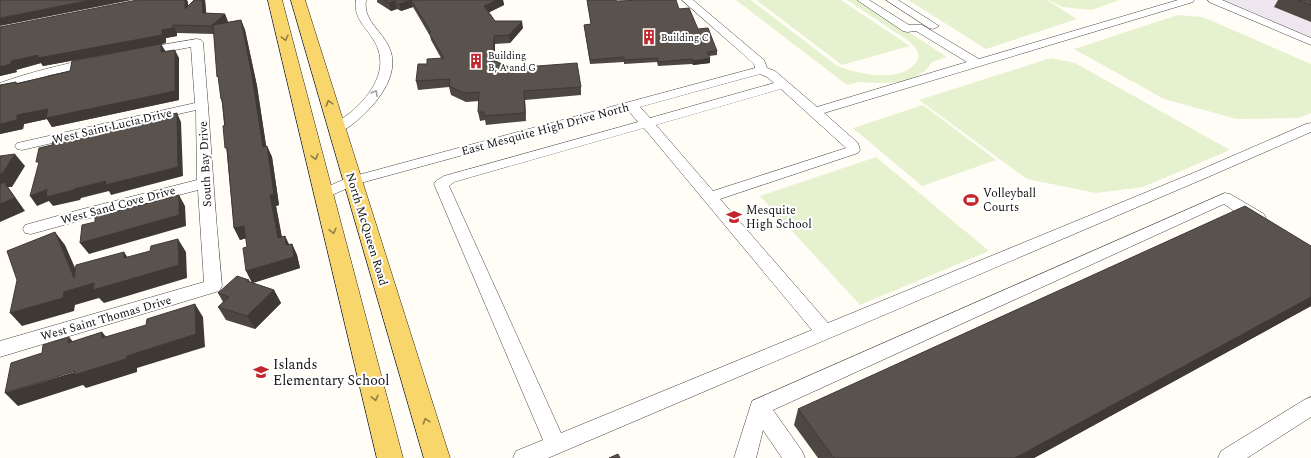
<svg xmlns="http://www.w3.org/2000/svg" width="1311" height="458" font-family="Spectral,serif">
<rect width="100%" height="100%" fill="#fffdf5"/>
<!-- industrial -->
<path fill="#eee6ef" d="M1220,0h91v39z"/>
<!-- pitch -->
<g fill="#e6f2cf">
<path d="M736,0h15l85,65c21,10 72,20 83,-8l-2,-7 -7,-8 -63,-42h13l87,57 -15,5 -7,9 -12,7 -11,4 -25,1 -18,-1 -12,3z"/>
<path d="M756,0h85l69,46 -68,19z"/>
<path d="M908,0h139l30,19 -91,30z"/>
<path d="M1049,0h71l-28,10 -30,-3z"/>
<path d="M1178,15l25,2 108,47v49l-12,5 -62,1 -73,-20 -90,-50z"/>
<path d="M1051,58l24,5 155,87 -87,37 -47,6 -69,-14 -108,-79z"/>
<path d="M923,105l73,55 -74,26 -69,-58z"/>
<path d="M876,157l113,94 -129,54 -100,-109z"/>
</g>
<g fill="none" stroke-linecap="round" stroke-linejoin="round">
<!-- minor casing -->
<g stroke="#444" stroke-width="1">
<g id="minor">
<path d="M356,0h10c-3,20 14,29 22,45 14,26 -8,55 -27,72 -8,7 -18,17 -29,14l-2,-3c5,-6 14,-10 20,-15 18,-15 37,-39 28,-64 -6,-18 -26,-28 -22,-49z"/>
<path d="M682,0h11l71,60 3,8 8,3 42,36 150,-45 -51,-31 -9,1 -4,-1 -46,-31h12l40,25h13l57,34 199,-59h16l-1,2 -369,111 34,30 2,7 -2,3 -138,46 108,124 370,-152 108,-47 5,-1v9l-103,45 -660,281h-35l3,-7 27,-11 -109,-256 2,-3 8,-5 194,-54 -10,-12 -271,74 -32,14 -5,-2 -3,-3 3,-3 27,-12 408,-110 -1,-4zM760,74l7,3 7,6 -124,35 -10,-11zM781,89l65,59 -133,43 -57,-66zM644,128l168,202 -251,103 -112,-247 5,-4z"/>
<path d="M886,0h12l41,26 -6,3 -4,-1z"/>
<path d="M1208,0h14l89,38v7l-102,-43z"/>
<path d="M197,39l4,1 2,2c7,81 11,163 19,244l-3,5 -219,66v-16l204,-59 -6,-92 -116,30 -51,14 -6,-1 -2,-4 2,-4 54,-15 118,-30 -1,-70 -174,40 -5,-1 -2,-3 2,-3 5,-1 173,-39 -4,-56 -48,9 -4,-1 -2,-3 2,-3 4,-1z"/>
<path d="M93,58l4,1 2,3 -2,3 -47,10 -50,16v-8c30,-11 61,-18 93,-25z"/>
<path d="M1225,193l5,1 34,20 2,4 -2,4c-14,3 -29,-11 -40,-18l-451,206 29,41 3,7h-23l-19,-28 -7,28h-22l18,-57z"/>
<path d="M1311,397v20l-64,41h-29l3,-7 83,-51z"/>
</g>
</g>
<!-- major casing -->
<g stroke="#222" stroke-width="1">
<g id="major">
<path d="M268,0h14l121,458h-26z"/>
<path d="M291,0h14l145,458h-26z"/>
</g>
</g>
<!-- minor -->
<use href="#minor" fill="#fff" fill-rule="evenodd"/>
<!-- major -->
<use href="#major" fill="#f9d66b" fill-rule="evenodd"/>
</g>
<!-- wall -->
<g fill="#4d4742">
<path d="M205,0l1,13 19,1 3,8 13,-2 4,10 12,56 9,60h1l5,11 7,48 -3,1 6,31 3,-1 4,8h3l5,11 3,13 -47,15 21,7 7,13 -26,26 -29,-9 -8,-13 5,-5 -5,-9 31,-13 1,2 2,1 -6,-45 -6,2 -6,-12 -12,-125 -1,-4 -7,-65 -37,-1v3l-11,2v5l-5,1 4,8 14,6v42l-127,27 -5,-8 -23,5 -1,5 -23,5v-49l16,-3 1,1 53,-12 83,-25 -110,20 -2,-3 -25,7 1,2 -17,4v-49l188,-25v4z"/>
<path d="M377,0h126l1,5 -15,7 6,9 28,7 -13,15 -15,1v17l16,7 70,19v8l-56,5 1,21 -40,4 -1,-5 -5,1 -2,-9 1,-11 -13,1 -15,-7 -2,-8 -31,3 -2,-9 11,-17 14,-6 -10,-18 -1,-4 -17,-29 -12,4 -4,-2 -6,2 -14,-9z"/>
<path d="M587,0h28l2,1 62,8 19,20 19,22v4l-8,1 1,7 -17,2 -1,-1 -34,2 -1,-4 -33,2v-2l-34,2 -6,-39 7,-1z"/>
<path d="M1278,0h33v22l-37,-15z"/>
<path d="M1311,246v60l-277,152h-216l-24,-33 4,-16z"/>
</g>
<!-- shaded-wall -->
<g fill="#3f3936">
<path d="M90,0h42l-132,26v-8z"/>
<path d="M185,0h2l1,2 1,15 -4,-8z"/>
<path d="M202,0h3l2,21 -4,-8z"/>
<path d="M410,0h1l2,7 -12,4 -2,-7z"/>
<path d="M497,0h6l1,5 -18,9 -2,-8z"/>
<path d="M395,1l2,8 -6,2 -2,-8z"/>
<path d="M225,14l3,8 -13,12 -4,-8z"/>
<path d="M241,20l4,10 12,56 11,72 -5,-11z"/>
<path d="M522,21l1,7 -13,15 -1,-8z"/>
<path d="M173,25l4,8v3l-11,2v5l-5,1 5,8h-5v-8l-118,22 -2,-3 -25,7 1,2 -17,4v-9l11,-6 27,-6 124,-25z"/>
<path d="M494,36l1,8 -1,24 -1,-8z"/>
<path d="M175,50l4,8v42l-127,27 -5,-8 -23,5 -1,5 -23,5v-10l17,-9z"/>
<path d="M710,58v5l-17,2v-4z"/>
<path d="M524,91l1,9 1,21 -1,-8z"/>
<path d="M177,113l4,9 2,54 -72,19 -2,-4 -28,7 -1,2 -27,6 -4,-5 -12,5 -7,-10 17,-7h27z"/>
<path d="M267,146l5,11 7,48 -3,1 8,44 -6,-12 -8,-43z"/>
<path d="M15,154l10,12 -13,21h-4l17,24 -25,11v-48z"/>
<path d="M179,195l6,11 1,20 -97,28 -9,-11z"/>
<path d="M244,226l6,11 -10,3 -6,-12z"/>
<path d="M55,232l10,13 18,41 95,-47 8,13 1,26 -83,25 -5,-5 -24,7 -1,6 -52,15 -12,-13 54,-21 10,-14z"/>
<path d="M285,236l5,12 -4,-3z"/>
<path d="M292,244l5,11 3,13 -48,15 -6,-12z"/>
<path d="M124,252l9,13 -9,-7z"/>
<path d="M274,290l7,13 -26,26 -8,-13z"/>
<path d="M1311,297v9l-277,152h-19z"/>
<path d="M195,304l8,13 2,30 -68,21v4l-51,16 -3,-3 -65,21 -13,-13 122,-37z"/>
<path d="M102,332l11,13 -11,-7z"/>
<path d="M69,337l11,13 -12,-7z"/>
</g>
<!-- building -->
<g fill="#5a524d" stroke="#3f3936">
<path d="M0,0h90l-90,18z"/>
<path d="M137,0h48v9l9,-9h8l1,13 22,1 -14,12 -38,-1v3l-11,2v5l-124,23v-3l-27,6v3l-11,3v-40z"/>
<path d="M384,0h26l-11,4 -4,-3 -6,2z"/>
<path d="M411,0h86l-13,6 11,15h27l-13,14 -15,1 -1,24 18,8 66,-5 4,24 -57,4 1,22 -41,3v-4h-6l1,-20 -15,1 -15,-7 1,-7 -34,2 2,-17h9v-5l17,-1 -15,-25 2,-1z"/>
<path d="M587,0h28l2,1 27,-1h32l3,9 10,-1 9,21 10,-1 9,23 -10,1 3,6 -17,3 -1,-2 -34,3 -1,-4 -33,2v-3l-34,3 -6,-35 7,-1z"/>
<path d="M1298,0h13v5z"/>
<path d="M241,20l11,56 11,71 4,-1 7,48 -4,1 8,43 7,-2 1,9 6,-1 2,13 -48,14 -3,-23 4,-1 -3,-21 -10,2 -7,-80h-2l-2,-22 2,-1 -3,-26h-1l-3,-23 -1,1 -4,-52z"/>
<path d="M161,44v8l14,-2v41l-129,27 2,-9 -31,6v5l-17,4v-39l16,-3v2l54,-13 2,-10z"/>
<path d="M177,113l1,54 -73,18 1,-4 -32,8v1l-28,7 1,-8 -17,7 9,-34h-3l3,-14 13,-3 1,-4 21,-4v3l35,-8v-4z"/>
<path d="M15,154l-13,20h-2v-18z"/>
<path d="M4,182l11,16 -15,6v-20z"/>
<path d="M179,195v20l-99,28 2,-18 13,-3v-5z"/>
<path d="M1245,206l66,40v51l-296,161h-181l-36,-49z"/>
<path d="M55,232l19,46 2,-13 48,-13v6l26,-7 1,-5 27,-7 1,26 -86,25 1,-7 -30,9 -1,6 -53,15 7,-33 -10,-29z"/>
<path d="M237,276l12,4 -2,1 27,9 -27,26 -29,-9 11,-10 -11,-4z"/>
<path d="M195,304l1,30 -69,22 -1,3 -52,16 1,-4 -70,22 6,-30 31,-10 1,-8 26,-8 -1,6 34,-11v6l44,-13 1,-6z"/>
<path d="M618,454l2,4h-11z"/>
</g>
<!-- one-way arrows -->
<defs><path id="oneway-chevron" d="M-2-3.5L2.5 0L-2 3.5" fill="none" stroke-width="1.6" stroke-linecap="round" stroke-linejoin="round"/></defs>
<g stroke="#917d42">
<use href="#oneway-chevron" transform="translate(285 38) rotate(76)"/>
<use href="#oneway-chevron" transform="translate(329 103) rotate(-107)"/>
<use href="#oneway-chevron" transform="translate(315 157) rotate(75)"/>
<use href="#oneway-chevron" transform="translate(333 231) rotate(77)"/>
<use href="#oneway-chevron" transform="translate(375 398) rotate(76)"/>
<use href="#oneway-chevron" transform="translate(426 421) rotate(-107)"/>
</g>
<use stroke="#a0a0a0" href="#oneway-chevron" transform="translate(375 93) rotate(-60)"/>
<!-- icons -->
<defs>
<g id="building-bare" transform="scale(1.2)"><path d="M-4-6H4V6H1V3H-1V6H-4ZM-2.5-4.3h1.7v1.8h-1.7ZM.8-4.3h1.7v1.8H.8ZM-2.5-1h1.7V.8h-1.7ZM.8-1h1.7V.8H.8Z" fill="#c4262e" stroke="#fff" stroke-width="2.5" paint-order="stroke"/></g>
<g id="stadium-bare" transform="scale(1.2)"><path d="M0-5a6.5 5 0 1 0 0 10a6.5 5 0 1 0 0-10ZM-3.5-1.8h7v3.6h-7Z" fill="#c4262e" stroke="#fff" stroke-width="2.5" paint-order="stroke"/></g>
<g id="school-bare" transform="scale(1.2)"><path d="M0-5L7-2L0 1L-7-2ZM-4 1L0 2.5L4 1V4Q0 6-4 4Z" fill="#c4262e" stroke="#fff" stroke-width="2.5" paint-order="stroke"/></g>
</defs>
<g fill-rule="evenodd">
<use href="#building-bare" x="649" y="37"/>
<use href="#building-bare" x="476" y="61"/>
<use href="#stadium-bare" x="971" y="200"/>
<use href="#school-bare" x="734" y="217"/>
<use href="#school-bare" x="261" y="372"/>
</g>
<g text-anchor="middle" stroke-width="4" stroke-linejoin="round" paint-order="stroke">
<!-- far-poi labels -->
<g font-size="10" fill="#111" stroke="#fff" text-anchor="start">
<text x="661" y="41">Building C</text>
<text x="488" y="59">Building<tspan x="488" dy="12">B, A and G</tspan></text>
</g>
<!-- street labels -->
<g font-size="12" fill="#111" stroke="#fff">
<text transform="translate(112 126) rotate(-13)" y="4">West Saint Lucia Drive</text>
<text transform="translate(545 129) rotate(-15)" y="4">East Mesquite High Drive North</text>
<text transform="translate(205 164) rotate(-93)" y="4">South Bay Drive</text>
<text transform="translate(118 205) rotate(-15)" y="4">West Sand Cove Drive</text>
<text transform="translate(367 229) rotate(73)" y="4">North McQueen Road</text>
<text transform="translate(106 318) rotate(-16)" y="4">West Saint Thomas Drive</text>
</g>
<!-- poi labels -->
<g font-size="12" fill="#111" stroke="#fff" text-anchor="start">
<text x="983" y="197">Volleyball<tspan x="983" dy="14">Courts</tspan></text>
<text x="746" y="214">Mesquite<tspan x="746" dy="14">High School</tspan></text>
</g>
<!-- near-poi labels -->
<g font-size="14" fill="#111" stroke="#fff" text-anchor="start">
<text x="273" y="369">Islands<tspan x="273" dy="16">Elementary School</tspan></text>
</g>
</g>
</svg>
